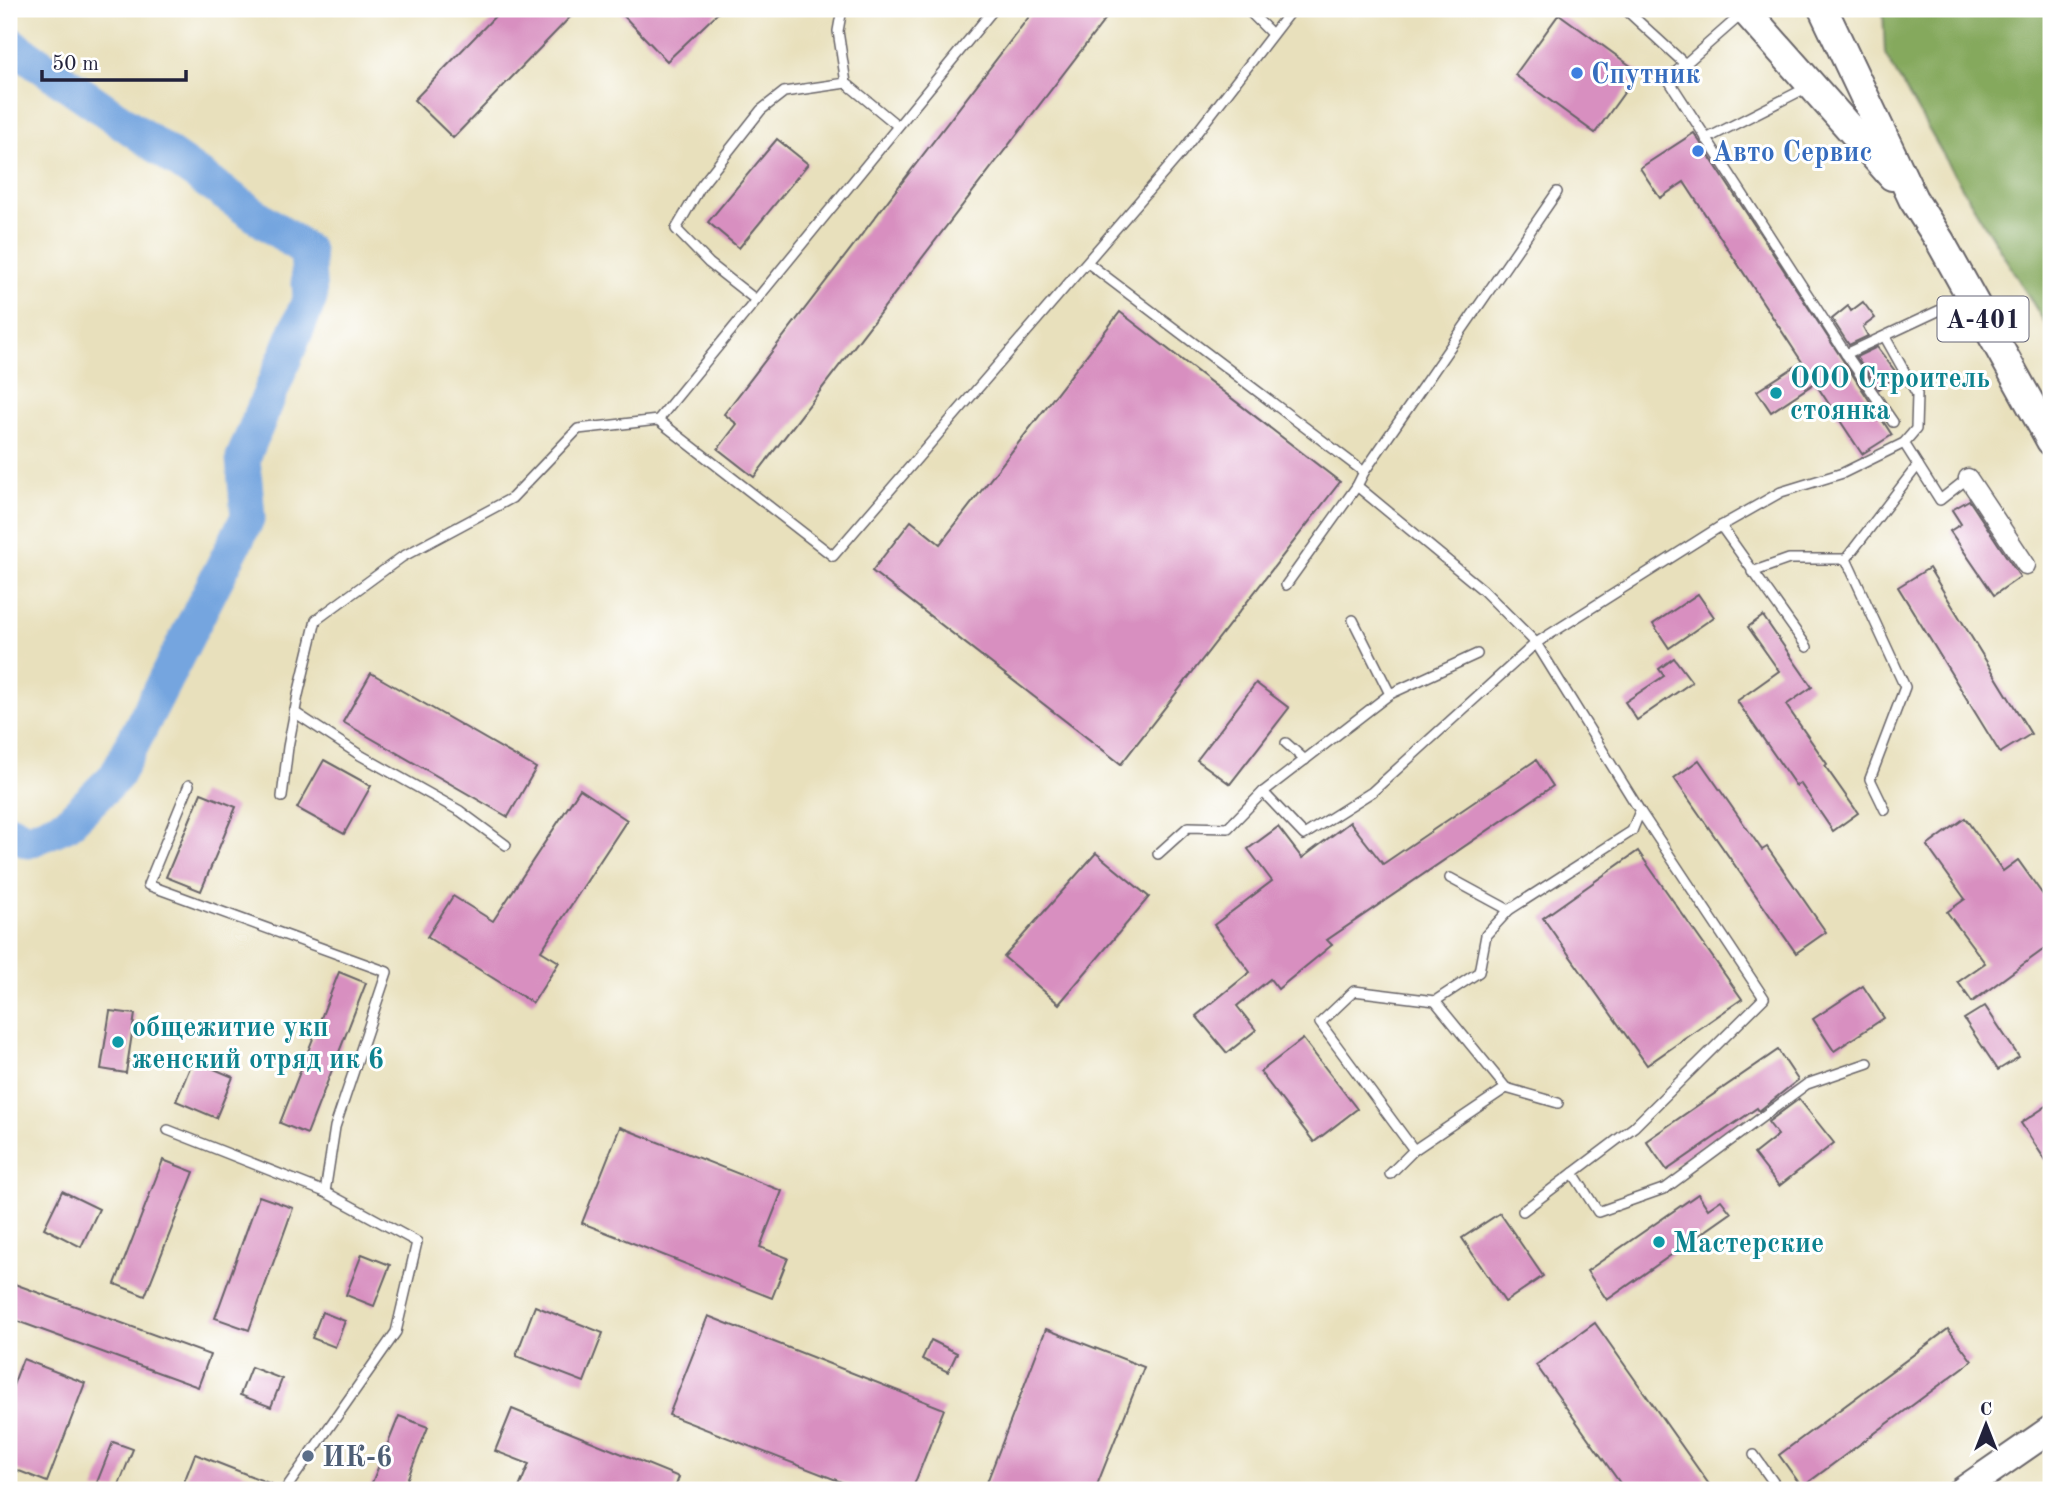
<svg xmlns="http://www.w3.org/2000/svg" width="2060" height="1499" font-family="'Old Standard TT',serif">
<rect width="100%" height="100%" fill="#fff"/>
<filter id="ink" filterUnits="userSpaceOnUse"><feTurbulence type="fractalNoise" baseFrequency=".0143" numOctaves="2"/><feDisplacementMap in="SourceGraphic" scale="14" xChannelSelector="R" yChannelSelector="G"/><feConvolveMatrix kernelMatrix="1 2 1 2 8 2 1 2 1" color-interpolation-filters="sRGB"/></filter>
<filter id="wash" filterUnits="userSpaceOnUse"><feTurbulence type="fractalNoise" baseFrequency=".00686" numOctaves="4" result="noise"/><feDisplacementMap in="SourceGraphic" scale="28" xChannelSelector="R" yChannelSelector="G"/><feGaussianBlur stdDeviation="1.57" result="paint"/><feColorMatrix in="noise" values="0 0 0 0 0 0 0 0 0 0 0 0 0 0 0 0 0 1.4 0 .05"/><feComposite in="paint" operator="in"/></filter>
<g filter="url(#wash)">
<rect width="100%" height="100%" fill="#e8e0bc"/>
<!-- forest -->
<path fill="#85a95d" stroke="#54664c" stroke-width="2" d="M1883,9h168c-2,10 -8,22 0,31v293l-85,-139 -81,-140z"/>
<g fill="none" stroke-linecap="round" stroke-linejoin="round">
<!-- river -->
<path stroke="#74a5df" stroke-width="35" d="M9,43l298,208 3,47 -67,160 5,59 -132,259 -49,48 -39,17 -19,-10"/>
</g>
<g id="blocks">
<!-- building -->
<g fill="#d88fc0">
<path d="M502,9h76l-125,129 -39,-38z"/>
<path d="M617,9h105l-55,52z"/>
<path d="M1035,9h78l-359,468 -36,-28 19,-25 -13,-10z"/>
<path d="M1559,14l80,58 -44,61 -80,-58z"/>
<path d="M1694,133l198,302 -30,19 -47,-71 -44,29 -14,-21 45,-29 -118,-180 -24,16 -20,-30z"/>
<path d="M777,139l31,25 -69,84 -31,-26z"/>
<path d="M1863,302l12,16 -12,9 5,9 -19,9 -17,-26 16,-13 3,5z"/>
<path d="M1120,312l220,170 -219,282 -249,-193 39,-50 29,23z"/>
<path d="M1877,347l21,28 -19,14 -23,-32z"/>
<path d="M1969,500l51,77 -26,18 -44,-64 11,-7 -9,-14z"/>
<path d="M1929,568l102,166 -31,19 -102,-166z"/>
<path d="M1698,594l16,23 -45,31 -16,-24z"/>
<path d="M1763,616l49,71 -26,18 41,59 -2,2 33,47 -25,18 -33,-48 -4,3 -59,-85 42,-30 -31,-44z"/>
<path d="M1674,658l18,24 -55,38 -12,-18 39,-26 -5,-7z"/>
<path d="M371,673l165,95 -28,49 -165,-95z"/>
<path d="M1256,683l33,25 -59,76 -33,-24z"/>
<path d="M324,760l47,26 -27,48 -47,-26z"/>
<path d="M1536,760l17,26 -226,154 5,5 -54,44 -8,-10 -33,27 19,24 -29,23 -31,-37 54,-44 -36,-47 58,-44 -24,-32 30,-22 24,31 48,-36 33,42z"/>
<path d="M1699,760l63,90 5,-3 59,85 -30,21 -122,-175z"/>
<path d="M580,789l47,31 -86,131 18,11 -26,41 -106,-66 26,-41 40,25z"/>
<path d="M201,793l35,14 -35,84 -35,-14z"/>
<path d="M1965,818l38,53 15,-11 33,46v38l-79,58 -14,-20 27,-19 -38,-51 18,-13 -38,-53z"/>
<path d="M1638,851l104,148 -95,66 -104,-147z"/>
<path d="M1096,853l53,44 -90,107 -55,-47z"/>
<path d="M339,972l27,11 -59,151 -27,-11z"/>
<path d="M1863,986l21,32 -50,33 -21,-32z"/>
<path d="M1985,1006l34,51 -21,13 -34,-51z"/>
<path d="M110,1011l25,3 -9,59 -25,-4z"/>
<path d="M1303,1039l54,70 -43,33 -54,-70z"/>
<path d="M1778,1050l20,30 -39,31 -2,-3 -90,62 -21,-29z"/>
<path d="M193,1060l40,17 -17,41 -40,-17z"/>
<path d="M1799,1099l35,44 -55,43 -25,-32 24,-19 -10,-13z"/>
<path d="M2051,1103v66l-30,-46z"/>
<path d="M620,1127l162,64 -22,56 28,11 -16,40 -190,-75z"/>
<path d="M163,1160l31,12 -49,124 -30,-12z"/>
<path d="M62,1191l37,18 -18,38 -37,-19z"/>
<path d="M1698,1194l10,15 13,-9 10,13 -124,87 -20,-29z"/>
<path d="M259,1196l34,12 -44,122 -34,-12z"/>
<path d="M1500,1213l43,63 -38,26 -43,-64z"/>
<path d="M362,1254l28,11 -16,41 -28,-11z"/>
<path d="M9,1282l201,73 -12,32 -189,-69z"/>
<path d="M535,1306l68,27 -19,49 -68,-26z"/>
<path d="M322,1312l23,9 -10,26 -23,-9z"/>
<path d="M708,1316l236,93 -32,81h-50l-193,-75z"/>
<path d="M1595,1323l118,167h-88l-89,-125z"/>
<path d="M1046,1329l98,38 -49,123h-111z"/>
<path d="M1948,1329l24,32 -170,126 -23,-32z"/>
<path d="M931,1340l26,13 -9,19 -26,-13z"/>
<path d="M23,1359l62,24 -38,99 -38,-15v-71z"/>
<path d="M251,1367l31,12 -11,28 -31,-12z"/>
<path d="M512,1409l167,68 -5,13h-156l11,-26 -34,-13z"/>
<path d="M399,1416l29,11 -25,63h-34z"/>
<path d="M113,1442l20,7 -16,41h-23z"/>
<path d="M195,1454l84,33 -1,3h-97z"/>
</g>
</g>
</g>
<g filter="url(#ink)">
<use href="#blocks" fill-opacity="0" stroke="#676468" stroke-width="2"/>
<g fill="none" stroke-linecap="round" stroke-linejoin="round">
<!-- lane casing -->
<g stroke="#676468" stroke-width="12">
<g id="lane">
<path d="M842,9l-4,22 8,52 52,43"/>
<path d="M1247,9l25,25"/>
<path d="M1625,9l60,55"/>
<path d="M1742,14l-74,65 178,275 47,68"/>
<path d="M1706,139l102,-52"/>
<path d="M1088,263l276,209"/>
<path d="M756,300l-47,-37 -33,-34 25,-43 60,-76 23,-18 62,-9"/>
<path d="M1846,354l122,-57"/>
<path d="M658,420l175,136 348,-403 111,-144"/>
<path d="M1904,443l36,57 28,-22"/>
<path d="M1357,486l7,-14 193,-280"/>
<path d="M1721,526l86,121"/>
<path d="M1846,559l59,128 -35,92 15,31"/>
<path d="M1752,572l37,-13h57l72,-94"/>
<path d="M1286,585l71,-99 126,104 53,53 -164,149 -68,43 -41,-43 127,-98 87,-40"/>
<path d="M1353,620l37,74"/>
<path d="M294,712l66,43 100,56 46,34"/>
<path d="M1286,743l19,17"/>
<path d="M189,785l-41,100 239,87 -52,155 -10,65"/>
<path d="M282,797l6,-50 10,-52 18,-75 86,-63 110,-59 66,-69 80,-9 336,-411"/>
<path d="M1640,811l124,187 -130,129 -61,46 25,39 68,-24 141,-104 61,-21"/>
<path d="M1158,854l30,-27 40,1 35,-36"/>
<path d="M1450,878l59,32 123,-79 8,-20 -104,-168 185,-117 60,-34 62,-19 61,-30 12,-14 1,-35 -32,-57"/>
<path d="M1435,1001l71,87"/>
<path d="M168,1130l157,62 92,50 -21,90 -111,158"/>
<path d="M1414,1150l-94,-127 34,-32 81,10 44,-29 7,-37 23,-25"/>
<path d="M1390,1174l24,-24 92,-62 52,15"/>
<path d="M1523,1211l50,-38"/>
<path d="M1754,1455l25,35"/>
</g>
</g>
<!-- street casing -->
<g stroke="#676468" stroke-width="21">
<path id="street" d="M1968,478l58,87"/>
</g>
<!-- secondary casing -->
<g stroke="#676468" stroke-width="30">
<path id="secondary" d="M1963,1490l88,-61"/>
</g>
<!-- primary casing -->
<g stroke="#676468" stroke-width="32">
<g id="primary">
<path d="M1744,9l148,167"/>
<path d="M1823,9l90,190 27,42 111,200"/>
</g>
</g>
<!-- lane -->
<use href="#lane" stroke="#fff" stroke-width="9"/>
<!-- street -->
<use href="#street" stroke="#fff" stroke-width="18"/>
<!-- secondary -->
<use href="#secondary" stroke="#fff" stroke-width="26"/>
<!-- primary -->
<use href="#primary" stroke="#fff" stroke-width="28"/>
</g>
</g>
<!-- markers -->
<g fill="#3f7fe0" stroke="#fff" stroke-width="2.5">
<circle cx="1577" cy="73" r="7"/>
<circle cx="1698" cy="151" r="7"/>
</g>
<g fill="#0f9aa8" stroke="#fff" stroke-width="2.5">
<circle cx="1776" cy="393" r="7"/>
<circle cx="118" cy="1042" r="7"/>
<circle cx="1659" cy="1242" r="7"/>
</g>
<circle fill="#5c6f8a" stroke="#fff" stroke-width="2.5" cx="308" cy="1456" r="7"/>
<g text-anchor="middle" stroke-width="6" stroke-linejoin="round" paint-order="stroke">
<!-- shield labels -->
<rect fill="#fff" stroke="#646476" stroke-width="2" x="1937.5" y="296.5" width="91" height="45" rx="5"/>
<g font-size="26" font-weight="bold" fill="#22223b">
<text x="1983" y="328">А-401</text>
</g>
<!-- shop labels -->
<g font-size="28" font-weight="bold" fill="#366cbe" stroke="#fff" text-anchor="start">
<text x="1591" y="83">Спутник</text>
<text x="1712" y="161">Авто Сервис</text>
</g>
<!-- culture labels -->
<g font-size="28" font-weight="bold" fill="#0d838f" stroke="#fff" text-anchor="start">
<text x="1790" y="387">ООО Строитель<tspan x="1790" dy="32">стоянка</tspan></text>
<text x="132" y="1036">общежитие укп<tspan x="132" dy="32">женский отряд ик 6</tspan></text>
<text x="1673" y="1252">Мастерские</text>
</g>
<!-- service labels -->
<g font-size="28" font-weight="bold" fill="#4e5e75" stroke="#fff" text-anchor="start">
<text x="322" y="1466">ИК-6</text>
</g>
</g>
<!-- margin -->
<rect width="2060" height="1499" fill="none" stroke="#fff" stroke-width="35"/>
<!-- north arrow -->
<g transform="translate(1986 1425)" stroke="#ffffff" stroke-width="5" paint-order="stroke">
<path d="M0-5L12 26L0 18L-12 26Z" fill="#22223b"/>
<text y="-10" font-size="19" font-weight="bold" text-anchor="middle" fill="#22223b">С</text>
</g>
<!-- scale -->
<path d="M42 70v10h144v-10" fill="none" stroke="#22223b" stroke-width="3.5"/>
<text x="52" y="70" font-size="21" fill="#22223b" stroke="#ffffff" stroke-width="5" paint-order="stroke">50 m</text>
</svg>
